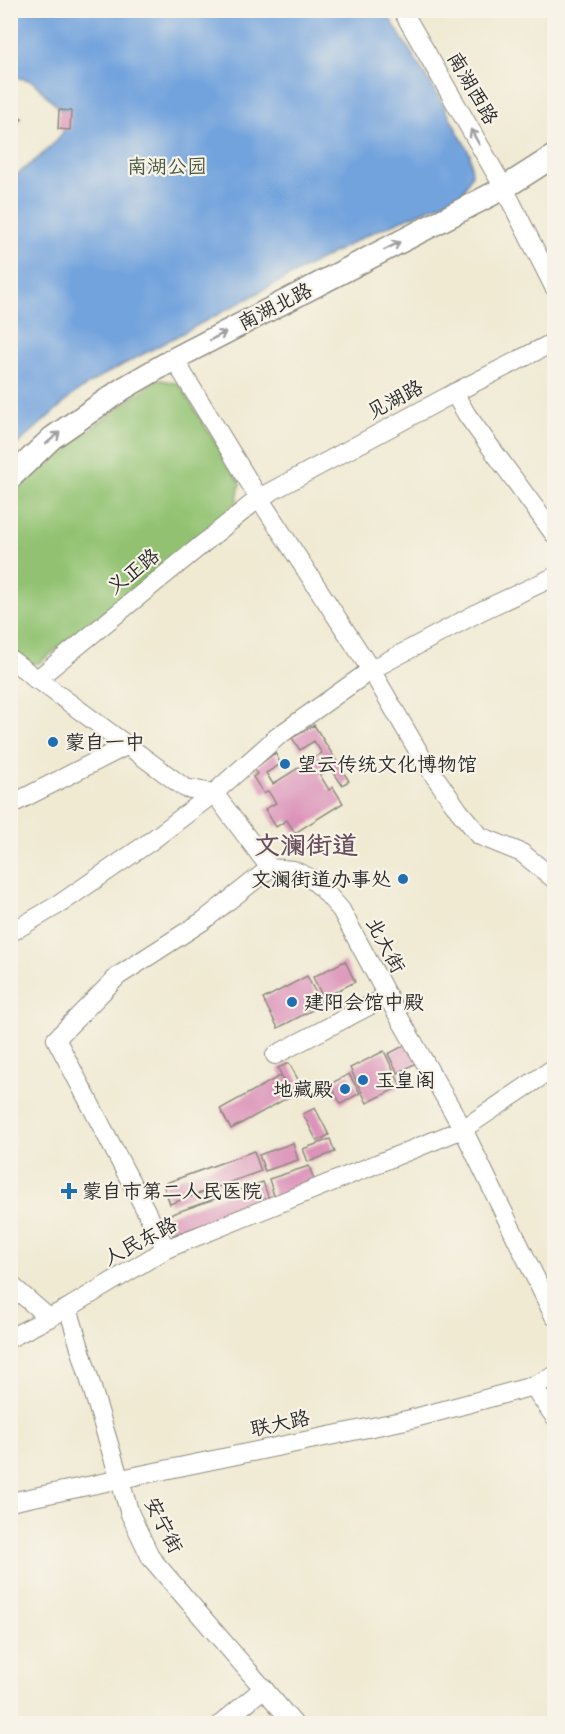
<svg xmlns="http://www.w3.org/2000/svg" width="565" height="1734" font-family="'Playpen Sans','LXGW WenKai TC',sans-serif">
<rect width="100%" height="100%" fill="#f7f3e8"/>
<filter id="ink" filterUnits="userSpaceOnUse"><feTurbulence type="fractalNoise" baseFrequency=".0167" numOctaves="2"/><feDisplacementMap in="SourceGraphic" scale="12" xChannelSelector="R" yChannelSelector="G"/><feConvolveMatrix kernelMatrix="1 2 1 2 8 2 1 2 1" color-interpolation-filters="sRGB"/></filter>
<filter id="wash" filterUnits="userSpaceOnUse"><feTurbulence type="fractalNoise" baseFrequency=".008" numOctaves="4" result="noise"/><feDisplacementMap in="SourceGraphic" scale="24" xChannelSelector="R" yChannelSelector="G"/><feGaussianBlur stdDeviation="1.35" result="paint"/><feColorMatrix in="noise" values="0 0 0 0 0 0 0 0 0 0 0 0 0 0 0 0 0 1.4 0 .05"/><feComposite in="paint" operator="in"/></filter>
<g filter="url(#wash)">
<rect width="100%" height="100%" fill="#f0ead3"/>
<!-- green -->
<path fill="#92c271" stroke="#5e764e" stroke-width="1.5" d="M157,379l22,5 61,99 -4,24 -197,156 -15,1 -13,-13v-155l38,-35z"/>
<!-- water -->
<path fill="#72a3dd" stroke="#4e6784" stroke-width="1.5" d="M11,11h374l52,83 33,60 2,20 -9,18 -7,6 -87,36 -269,143 -25,16 -64,57v-271c19,-15 53,-37 58,-61l-37,-37 -21,-5z"/>
<g id="blocks">
<!-- building -->
<g fill="#dc93b9">
<path d="M10,104l12,15 -12,8z"/>
<path d="M59,110l12,1 -1,19 -12,-1z"/>
<path d="M314,725l35,56 -7,4 -11,-17 -11,7 9,15 4,-3 10,16 -48,30 -8,-13 -11,7 -11,-18 11,-6 -8,-12 -4,3 -11,-17 4,-3 -3,-5 21,-16 6,11 -15,9 7,11 49,-31 -8,-12 -14,9 -8,-12z"/>
<path d="M345,961l10,21 -32,16 -10,-21z"/>
<path d="M307,976l15,29 -44,23 -15,-29z"/>
<path d="M409,1043l9,19 -20,11 -10,-19z"/>
<path d="M384,1051l17,35 -34,17 -17,-35z"/>
<path d="M289,1063l12,22 -12,6 -11,-23z"/>
<path d="M349,1074l11,19 -19,11 -11,-20z"/>
<path d="M280,1076l11,20 -60,33 -11,-20z"/>
<path d="M315,1108l14,27 -12,6 -14,-27z"/>
<path d="M330,1139l5,13 -27,10 -5,-13z"/>
<path d="M293,1143l5,17 -33,11 -6,-16z"/>
<path d="M254,1151l7,20 -91,33 -7,-20z"/>
<path d="M309,1166l7,19 -41,14 -6,-20z"/>
<path d="M263,1182l7,20 -97,33 -7,-19z"/>
</g>
</g>
</g>
<g filter="url(#ink)">
<use href="#blocks" fill-opacity="0" stroke="#8e8a7f" stroke-width="1.5"/>
<g fill="none" stroke-linecap="round" stroke-linejoin="round">
<!-- minor casing -->
<g stroke="#8e8a7f" stroke-width="20">
<g id="minor">
<path d="M402,10l102,178 50,99"/>
<path d="M174,359l85,139 112,172 53,91 35,50 21,25 42,17 32,26"/>
<path d="M454,393l13,22 87,119"/>
<path d="M10,659l175,129 29,5 56,75 23,2 17,8 12,10 19,22 55,102 67,117 91,187"/>
<path d="M36,680l223,-182 195,-105 100,-51"/>
<path d="M10,805l116,-59"/>
<path d="M10,933l51,-30 90,-62 63,-48 63,-56 94,-67 110,-59 73,-34"/>
<path d="M275,1055l113,-59"/>
<path d="M166,1249l-110,-210 62,-63 85,-55 67,-53"/>
<path d="M10,1284l39,34"/>
<path d="M68,1308l62,206 21,44 143,166"/>
<path d="M10,1338l58,-30 98,-59 297,-120 91,-61"/>
<path d="M533,1386l21,30"/>
<path d="M10,1502l401,-83 122,-33 21,-10"/>
<path d="M221,1724l43,-36"/>
</g>
</g>
<!-- major casing -->
<g stroke="#8e8a7f" stroke-width="25">
<path id="major" d="M10,478l42,-40 72,-50 50,-29 330,-171 50,-32"/>
</g>
<!-- minor -->
<use href="#minor" stroke="#fff" stroke-width="18"/>
<!-- major -->
<use href="#major" stroke="#fff" stroke-width="22"/>
</g>
<!-- one-way arrows -->
<defs><path id="oneway-shaft" d="M-6 0H5M1.5-3L5.5 0L1.5 3" fill="none" stroke-width="1.6" stroke-linecap="round" stroke-linejoin="round" transform="scale(1.5)"/></defs>
<g stroke="#a0a0a0">
<use href="#oneway-shaft" transform="translate(475 137) rotate(-119)"/>
<use href="#oneway-shaft" transform="translate(392 246) rotate(-27)"/>
<use href="#oneway-shaft" transform="translate(218 336) rotate(-27)"/>
<use href="#oneway-shaft" transform="translate(53 438) rotate(-40)"/>
</g>
</g>
<!-- markers -->
<g fill="#1f6fb2" stroke="#f7f3e8" stroke-width="2">
<circle cx="53" cy="742" r="6"/>
<circle cx="285" cy="764" r="6"/>
<circle cx="403" cy="879" r="6"/>
<circle cx="292" cy="1002" r="6"/>
<circle cx="363" cy="1080" r="6"/>
<circle cx="345" cy="1089" r="6"/>
<path d="M66 1182h6v6h6v6h-6v6h-6v-6h-6v-6h6z"/>
</g>
<g text-anchor="middle" stroke-width="4.5" stroke-linejoin="round" paint-order="stroke">
<!-- street labels -->
<g font-size="20" fill="#2b2b2b" stroke="#f7f3e8">
<text transform="translate(473 88) rotate(60)" y="7">南湖西路</text>
<text transform="translate(275 306) rotate(-27)" y="7">南湖北路</text>
<text transform="translate(395 399) rotate(-28)" y="7">见湖路</text>
<text transform="translate(133 571) rotate(-39)" y="7">义正路</text>
<text transform="translate(386 945) rotate(62)" y="7">北大街</text>
<text transform="translate(140 1241) rotate(-28)" y="7">人民东路</text>
<text transform="translate(280 1423) rotate(-12)" y="7">联大路</text>
<text transform="translate(164 1525) rotate(63)" y="7">安宁街</text>
</g>
<!-- park labels -->
<g font-size="20" fill="#4a5840" stroke="#f7f3e8">
<text x="167" y="173">南湖公园</text>
</g>
<!-- poi labels -->
<g font-size="20" fill="#2b2b2b" stroke="#f7f3e8" text-anchor="start">
<text x="65" y="749">蒙自一中</text>
<text x="297" y="771">望云传统文化博物馆</text>
<text x="391" y="886" text-anchor="end">文澜街道办事处</text>
<text x="304" y="1009">建阳会馆中殿</text>
<text x="375" y="1087">玉皇阁</text>
<text x="333" y="1096" text-anchor="end">地藏殿</text>
<text x="82" y="1198">蒙自市第二人民医院</text>
</g>
<!-- district labels -->
<g font-size="26" font-weight="bold" fill="#694f5d" stroke="#f7f3e8">
<text x="306" y="854">文澜街道</text>
</g>
</g>
<!-- margin -->
<rect width="565" height="1734" fill="none" stroke="#f7f3e8" stroke-width="36"/>
</svg>
